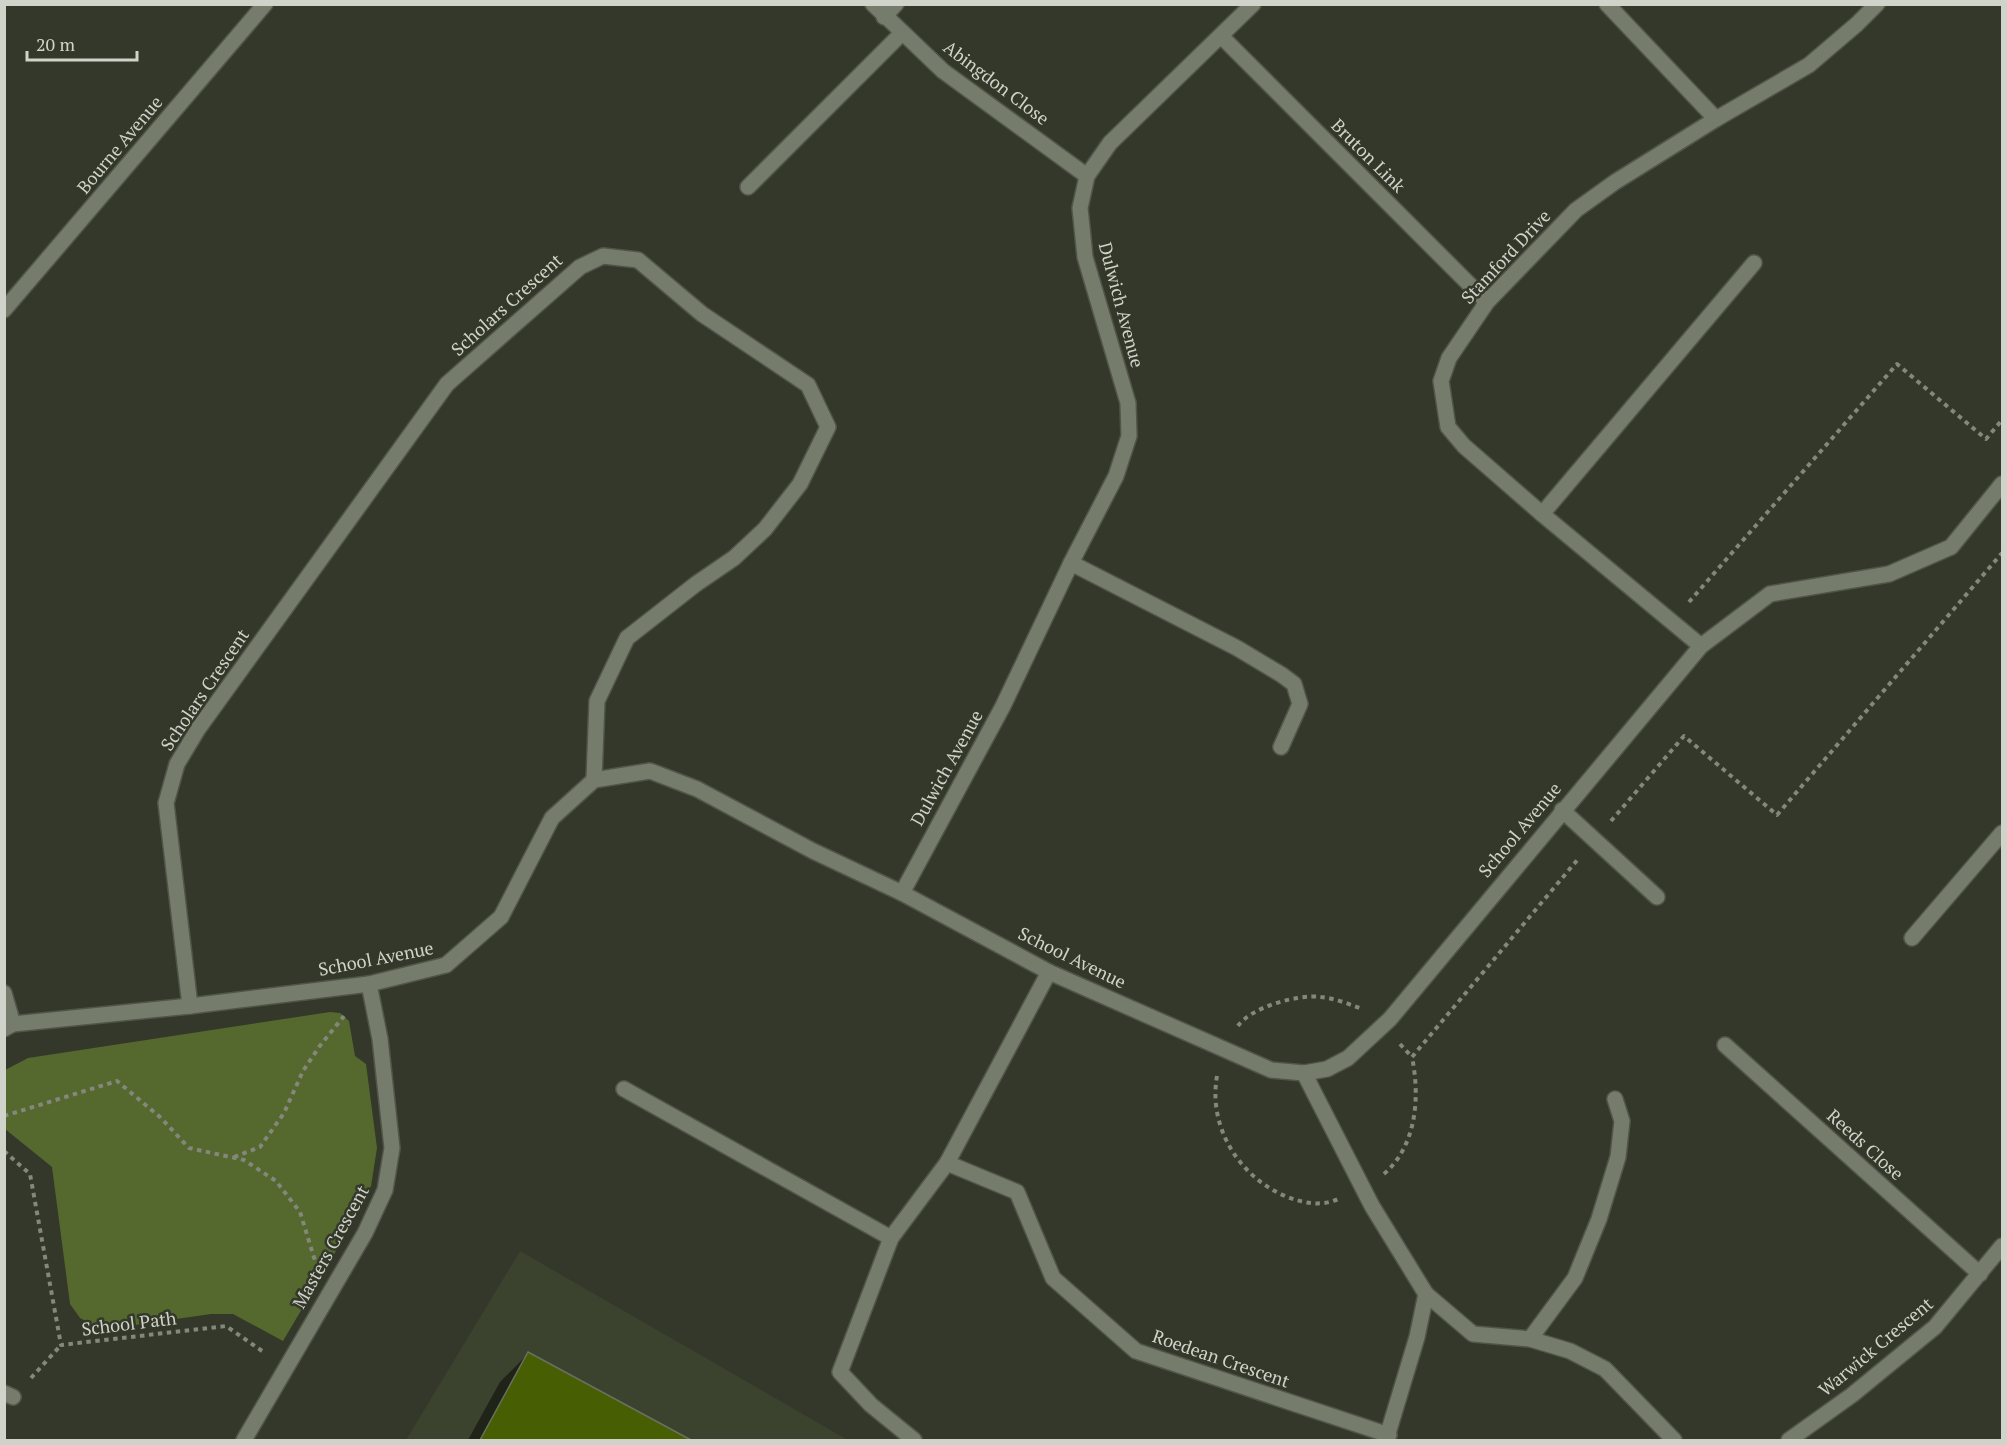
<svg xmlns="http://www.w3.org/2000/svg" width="2007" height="1445" font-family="'PT Serif',serif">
<rect width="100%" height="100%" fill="#33382a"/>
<!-- built -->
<path fill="#3b422e" d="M520,1251l328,189h-442z"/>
<!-- green -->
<path fill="#55682d" d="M330,1012l10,1 9,8 6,35 11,8 11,84 -6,38 -40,74 -48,81 -50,-27h-22l-97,14 -19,-2 -15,-8 -10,-14 -18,-137 -47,-38v-59l23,-12z"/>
<!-- shadow -->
<path fill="#0007" d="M528,1354l160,86h-220l32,-58z"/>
<!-- building -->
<path fill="#485e03" stroke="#6a7060" stroke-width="1.5" d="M528,1352l163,88h-211z"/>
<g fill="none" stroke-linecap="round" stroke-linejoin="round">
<!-- lane casing -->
<g stroke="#515549" stroke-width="18">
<g id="lane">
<path d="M1607,4l109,115"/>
<path d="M748,187l154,-154"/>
<path d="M1542,514l212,-251"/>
<path d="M1071,563l166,85 45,27 12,9 6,20 -19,43"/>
<path d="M1562,810l95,87"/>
<path d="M4,993l9,31"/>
<path d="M624,1089l267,149"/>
<path d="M1530,1339l45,-61 24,-59 19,-62 4,-36 -7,-22"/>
<path d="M4,1393l9,4"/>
</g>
</g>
<!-- street casing -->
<g stroke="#515549" stroke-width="18">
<g id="street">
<path d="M873,4l70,67 144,105"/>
<path d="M884,17l12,-13"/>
<path d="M1222,37l265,265"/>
<path d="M4,310l261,-306"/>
<path d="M1701,646l-159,-132 -78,-68 -16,-19 -7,-46 8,-23 38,-56 89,-92 39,-28 101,-63 93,-54 48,-41 20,-20"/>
<path d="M902,893l101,-187 68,-143 45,-87 13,-40 -1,-33 -43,-146 -5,-49 7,-32 23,-33 143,-139"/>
<path d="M1912,938l90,-105"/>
<path d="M190,1006l-24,-203 11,-39 21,-35 249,-345 133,-117 23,-11 35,4 64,54 106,71 20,42 -28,57 -35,45 -31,29 -38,26 -69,54 -30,63 -3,79"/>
<path d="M4,1029l9,-5 177,-18 179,-22 77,-19 55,-48 51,-99 42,-38 56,-9 47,18 116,62 89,42 147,79 222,98 33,3 23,-4 21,-11 42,-39 311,-373 69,-52 119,-20 62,-27 51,-63"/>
<path d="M1725,1045l255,229"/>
<path d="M1304,1073l68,133 54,88 -9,43 -31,103"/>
<path d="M947,1163l70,29 36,86 83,73 253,84"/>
<path d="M1426,1294l47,40 57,5 40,12 35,18 69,71"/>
<path d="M244,1440l121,-207 20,-43 7,-42 -12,-109 -11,-55"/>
<path d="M914,1440l-43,-35 -31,-33 51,-134 56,-75 102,-191"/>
<path d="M1789,1440l63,-45 83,-68 67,-81"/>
</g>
</g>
<!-- path -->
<g stroke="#83877c" stroke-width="4" stroke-dasharray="4.5 4.5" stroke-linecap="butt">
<path d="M1689,602l208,-238 89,75 16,-19"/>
<path d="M1611,821l73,-85 93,79 225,-262"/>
<path d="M1238,1026c13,-19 60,-32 83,-29 13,1 28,7 41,12"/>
<path d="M1400,1044l12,13"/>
<path d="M1217,1076c-9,50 21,100 68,120 17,7 36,11 53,3"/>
<path d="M4,1116l113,-35 43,36 29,31 55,12 32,21 24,31 16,52"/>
<path d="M4,1151l26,23 31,171 165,-19 39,27"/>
<path d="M234,1157l26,-10 24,-34 19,-42 16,-24 25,-31"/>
<path d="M1384,1174c33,-29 36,-77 28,-117l167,-199"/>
<path d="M31,1378l30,-33"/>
</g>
<!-- lane -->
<use href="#lane" stroke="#767c6c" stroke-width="15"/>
<!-- street -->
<use href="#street" stroke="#767c6c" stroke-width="15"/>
</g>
<g text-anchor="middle" stroke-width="5" stroke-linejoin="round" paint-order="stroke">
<!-- street labels -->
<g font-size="18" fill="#d0d3ca" stroke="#33382a">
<text transform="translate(996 83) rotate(37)" y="6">Abingdon Close</text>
<text transform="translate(120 145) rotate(-50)" y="6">Bourne Avenue</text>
<text transform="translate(1368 156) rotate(45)" y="6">Bruton Link</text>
<text transform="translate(1506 257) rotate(-47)" y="6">Stamford Drive</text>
<text transform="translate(507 305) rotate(-42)" y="6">Scholars Crescent</text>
<text transform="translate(1121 305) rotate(75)" y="6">Dulwich Avenue</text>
<text transform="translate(205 690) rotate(-56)" y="6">Scholars Crescent</text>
<text transform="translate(947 768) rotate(-61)" y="6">Dulwich Avenue</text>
<text transform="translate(1520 830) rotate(-50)" y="6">School Avenue</text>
<text transform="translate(1072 958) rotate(26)" y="6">School Avenue</text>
<text transform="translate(376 959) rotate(-11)" y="6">School Avenue</text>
<text transform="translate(1865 1145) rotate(42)" y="6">Reeds Close</text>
<text transform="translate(331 1247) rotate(-61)" y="6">Masters Crescent</text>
<text transform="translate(129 1324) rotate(-7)" y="6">School Path</text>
<text transform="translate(1876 1347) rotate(-40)" y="6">Warwick Crescent</text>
<text transform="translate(1221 1359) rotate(19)" y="6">Roedean Crescent</text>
</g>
</g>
<!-- border -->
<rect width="2007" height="1445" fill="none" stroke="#d0d3ca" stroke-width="12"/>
<!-- scale -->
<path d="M27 51v9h110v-9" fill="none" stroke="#d0d3ca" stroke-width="3"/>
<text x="36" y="51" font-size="18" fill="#d0d3ca" stroke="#33382a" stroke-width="4.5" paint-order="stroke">20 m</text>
</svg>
